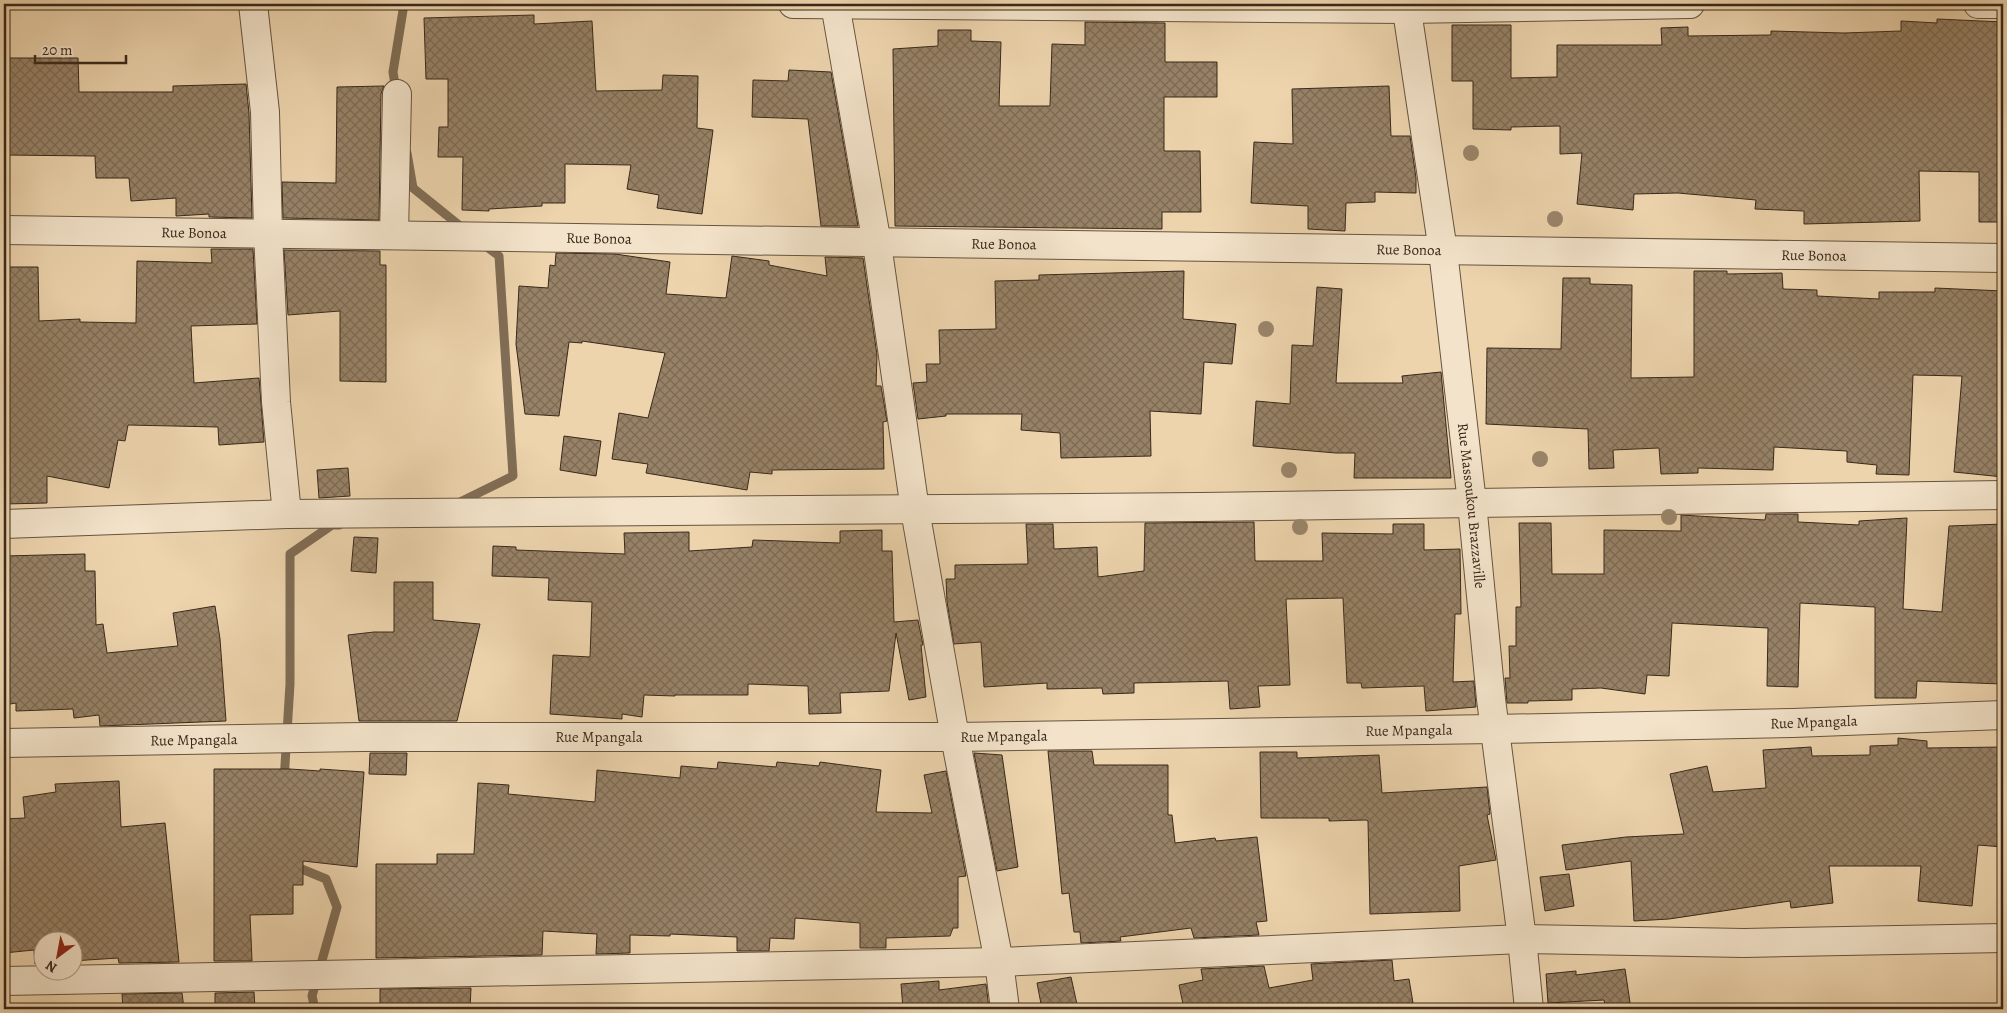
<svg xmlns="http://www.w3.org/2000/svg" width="2007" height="1013" font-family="Alegreya,serif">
<defs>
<pattern id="building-cross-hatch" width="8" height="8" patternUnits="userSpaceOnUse" patternTransform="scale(1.25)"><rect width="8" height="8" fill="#978267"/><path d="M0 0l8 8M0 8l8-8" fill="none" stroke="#7c6a54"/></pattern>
</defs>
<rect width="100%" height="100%" fill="#edd4ad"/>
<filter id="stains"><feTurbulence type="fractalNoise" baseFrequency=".004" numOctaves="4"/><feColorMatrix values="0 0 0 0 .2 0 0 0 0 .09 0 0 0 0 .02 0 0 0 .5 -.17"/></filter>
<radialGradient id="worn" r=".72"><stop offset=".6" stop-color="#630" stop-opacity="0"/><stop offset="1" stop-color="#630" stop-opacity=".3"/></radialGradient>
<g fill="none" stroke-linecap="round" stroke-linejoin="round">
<!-- stream -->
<g stroke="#806d55" stroke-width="9">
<path d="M396,91l-3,-19 11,-68"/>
<path d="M407,153l6,35 52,42"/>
<path d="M458,503l55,-27 -14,-220 -16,-12"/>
<path d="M284,781l6,-97v-130l42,-29h7"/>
<path d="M292,865l34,14 11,28 -25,89 3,13"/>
</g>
</g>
<!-- building -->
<g fill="url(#building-cross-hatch)" stroke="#39291b">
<path d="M534,15v9l58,-3 4,70 66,-1 1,-15 35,1 -1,52 16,2 -11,84 -45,-6 2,-13 -32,-6 4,-24 -66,-1v39h-23v3l-53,3v2l-27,-1 1,-53h-25l1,-30h9v-48h-22l-2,-61z"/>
<path d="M1937,19l66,3v200h-24v-50l-60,-1 1,50 -116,3v-13l-49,-2 1,-9 -78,-7 -44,1 -1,16 -56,-6 5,-51 -22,1v-28l-49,1v3l-38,-1v-48h-21v-56h59v53l46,-1v-32h105l-1,-17 27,-1v9l83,-1v-4l73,2 57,-2v-10l36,2z"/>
<path d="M1085,22l80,1v39h52v35h-53v54h36l1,61h-39v17l-267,-3 -2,-177 45,-3v-16h33v11l30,1 -2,64h51l2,-62 33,1z"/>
<path d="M4,58h74l1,34h94v-6l73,-2 3,29 3,105 -43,-1v-3l-33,2v-18l-45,3 -2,-23h-33l-1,-22 -91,-1z"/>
<path d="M789,70l42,2 27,154h-37l-13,-107 -56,-2 1,-37 35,1z"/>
<path d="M384,86l-3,8 -2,126 -96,-2 -1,-36 54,1 1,-96z"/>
<path d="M1389,86l2,50h19l6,42v15l-41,-1v10l-29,1 -1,28 -37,-2v-23l-57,-3 3,-61 39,2 -1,-55z"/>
<path d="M211,249h42l4,75 -66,2 3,57 65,-5 5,64 -45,3 -1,-18 -90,-2 -3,16 -7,-1 -9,48 -62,-12v27l-43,1v-237h34l1,54 41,-2v3l56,1 1,-62 75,2z"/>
<path d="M284,250l96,1v14h6v117l-46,-1v-70l-52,4z"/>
<path d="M556,253l59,1 55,8 -4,32 60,4 6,-42 37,5v4l58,11 -2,-19 38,1 14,97 -1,31h5l6,35 -4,1 1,47 -112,1v4l-22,-2 -3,18 -101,-17 2,-9 -36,-5 7,-46 29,5 17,-65 -83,-12v2l-13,-1 -10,74 -34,-2 -9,-70 3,-58 29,2 2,-23 5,1z"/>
<path d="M1184,271l-1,48 53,5 -4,40 -28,-2 -3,52 -51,-3 1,45 -90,2 -1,-25 -39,-3 1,-16h-76v2l-28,3 -5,-36 14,-1 -1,-18h14l-1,-34 57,-1 -1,-48 44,-1v-5z"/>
<path d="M1694,271h33v3l55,-1 1,16 34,1v6l62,3v-7h56v-4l68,3v186l-49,-5 8,-96 -49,-1 -4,100 -33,-1 1,-9 -30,-3v-11l-73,-4 -1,23 -75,-2v5l-37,1 -2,-26 -46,2 1,18 -25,1 -1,-40 -102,-5 1,-76 74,1 2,-71h27v6l42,1 -1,93 63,-1z"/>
<path d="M1317,287l25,2 -6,94h67l-1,-7 39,-4 10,106h-97l1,-25h-19l-83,-7 3,-45 34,3 2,-59 21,1z"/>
<path d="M564,436l37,5 -5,35 -36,-6z"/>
<path d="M348,468l2,28 -31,2 -2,-28z"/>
<path d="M1766,514h32v8l61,3v-4l48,-3 -4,91 39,3 7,-86 54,-2v160l-86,-3 -1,17h-41v-91l-75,-4 -2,84 -31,-1 1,-58 -96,-5 -3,53 -22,-1 -2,19 -44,-6 -29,1v11l-44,1v2h-21l-2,-25h5l-1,-32h7v-39h5l-2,-84h32l1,51h52v-44l77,1v-16l84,5z"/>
<path d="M1254,522l1,39h68l-1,-28 71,1v-10h31v26l36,-1 1,65h-6l-2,68 21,-1 2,26 -50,4 -2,-25 -62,2 -1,-5h-14l-4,-85 -57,1 4,86 -32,1 2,21 -30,2 -2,-28 -94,2v10l-31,1 -1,-6 -55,1v-6l-63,4 -3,-45 -27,2 -7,-42 -1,-23h9v-14l73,-1 -2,-40h27l1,25 43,-2 1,30 46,-6 1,-48z"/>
<path d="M882,530v21h10l2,71 24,-2 5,25h-2l5,52 -17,3 -13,-67 -7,58 -49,2 1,20 -32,1 -1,-28 -60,-2v11h-73v1l-31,-1 -2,22 -20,-3v5l-72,-5 3,-59 37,2 2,-55 -44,-2 1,-22 -57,-2 1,-30 23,1v3l109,4 -1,-21 65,-1v19l63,-4 1,-7 87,3v-12z"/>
<path d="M354,537l24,1 -2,35 -25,-2z"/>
<path d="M85,554v17h10l1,54 7,-1 4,29 71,-7 -5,-33 42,-7 5,33 6,82 -126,5 -1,-11 -25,3 -1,-9 -57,2v-8l-12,2v-149z"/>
<path d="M394,582h39v38l47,4 -23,97h-98l-11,-86 26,-3h20z"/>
<path d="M1898,738l29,3v7l76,-1v100l-25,-2 -6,61 -54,-5 3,-35h-92l4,37 -42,5 -1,-7 -121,18 -35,2 -3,-60 -65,9 -4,-25 64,-8 58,-3 -14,-60 37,-8 6,26 53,-4 -3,-38 48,-3 1,9 58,-1v-9l28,-1z"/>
<path d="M1048,751h44l2,14h74v50h4l3,28 40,-5 1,3 41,-4 10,84 -11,1 3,13 -65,3 -3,-10 -71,9 1,4 -40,2 -1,-11h-6l-5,-39 -7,1z"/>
<path d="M1260,752h37v6l82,-3 3,38 105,-6 3,27 -3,1 9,45 -37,6 1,45 -90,3 -2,-93 -2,-1 -37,1v-3h-68z"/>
<path d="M370,753h37l-1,22 -37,-1z"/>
<path d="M974,753l28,2 16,112 -21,4z"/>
<path d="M718,762l58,5 1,-5 42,4 1,-4 61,8 -5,42 56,1 -8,-38 22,-4 20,105 -8,1v51h-5l-3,8 -64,2v10h-26v-25l-65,-5 -1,21 -24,-1 -1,13h-32v-14l-67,-3v2l-40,-1v18l-34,1 1,-20 -54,-3 -1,24 -166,3v-94h61v-10h37l4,-71 31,2 -1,9 87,8 2,-32 83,8 1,-12 36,3z"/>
<path d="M214,769h76l30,2v-2l44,3 -7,95 -54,-6v24h-10v29l-43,1 2,46h-38z"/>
<path d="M119,781l2,46 44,-4 14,139 -60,1 -1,-5 -46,3v-21h-30v24h-7l-1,-14 -30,3v-134l21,-1 -2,-21 33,-5 -1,-8z"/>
<path d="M1569,874l5,32 -29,5 -5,-34z"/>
<path d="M1392,960l2,21 15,-2 5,30h-230l-5,-24 24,-5 -2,-11 63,-3 5,22 44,-8 -2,-16z"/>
<path d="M1625,969l6,40h-25l-2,-9 -56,3 -2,-29 30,-3v4z"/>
<path d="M1071,977l7,32h-36l-5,-26z"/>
<path d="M939,981v9l47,-6 3,25h-86l-2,-25z"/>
<path d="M471,988l-1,21h-90v-20z"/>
<path d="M254,992l1,17h-40v-16z"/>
<path d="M182,993l2,16h-61l-1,-15z"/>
</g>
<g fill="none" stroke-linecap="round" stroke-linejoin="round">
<!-- street casing -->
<g stroke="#665440" stroke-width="30">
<g id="street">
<path d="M253,4l12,108 3,121 8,169 11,112"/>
<path d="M793,4l614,5 283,-5"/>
<path d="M835,4l42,240 38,266 40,227 44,225 6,47"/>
<path id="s1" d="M1406,4l37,247 29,252 19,196 31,240 7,70"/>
<path d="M1978,4h25"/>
<path id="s2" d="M4,230l1999,28"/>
<path d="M394,235l3,-141"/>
<path d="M4,524l283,-10 914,-7 802,-12"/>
<path id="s3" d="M4,743l359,-6h592l540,-8 298,-6 210,-8"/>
<path d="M4,981l995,-19 523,-23 222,4 259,-5"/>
</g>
</g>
<!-- street -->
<use href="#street" stroke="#f3e3ca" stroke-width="28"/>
</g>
<!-- trees -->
<g fill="#9a856a">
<circle cx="1471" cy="153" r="8"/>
<circle cx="1555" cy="219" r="8"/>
<circle cx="1266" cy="329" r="8"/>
<circle cx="1540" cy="459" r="8"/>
<circle cx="1289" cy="470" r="8"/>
<circle cx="1669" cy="517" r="8"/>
<circle cx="1300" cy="527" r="8"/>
</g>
<g text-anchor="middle" stroke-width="5" stroke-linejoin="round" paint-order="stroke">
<!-- street labels -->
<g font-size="15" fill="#39291b" stroke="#f3e3ca">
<text dy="5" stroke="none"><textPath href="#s2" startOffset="190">Rue Bonoa</textPath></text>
<text dy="5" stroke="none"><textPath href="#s2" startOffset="595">Rue Bonoa</textPath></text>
<text dy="5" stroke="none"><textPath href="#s2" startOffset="1000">Rue Bonoa</textPath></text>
<text dy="5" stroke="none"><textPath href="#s2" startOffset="1405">Rue Bonoa</textPath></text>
<text dy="5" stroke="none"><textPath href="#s2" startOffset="1810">Rue Bonoa</textPath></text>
<text dy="5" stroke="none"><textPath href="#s1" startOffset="506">Rue Massoukou Brazzaville</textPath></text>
<text dy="5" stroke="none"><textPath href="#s3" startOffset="1810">Rue Mpangala</textPath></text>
<text dy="5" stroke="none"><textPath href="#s3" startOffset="1405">Rue Mpangala</textPath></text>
<text dy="5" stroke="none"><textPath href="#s3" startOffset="1000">Rue Mpangala</textPath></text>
<text dy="5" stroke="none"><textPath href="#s3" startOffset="595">Rue Mpangala</textPath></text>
<text dy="5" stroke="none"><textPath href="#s3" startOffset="190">Rue Mpangala</textPath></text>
</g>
</g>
<!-- margin -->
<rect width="2007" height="1013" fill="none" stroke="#edd4ad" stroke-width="20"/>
<rect x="5" y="5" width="1997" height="1003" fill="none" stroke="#39291b" stroke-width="2.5"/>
<rect x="10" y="10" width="1987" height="993" fill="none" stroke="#39291b"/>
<!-- north arrow -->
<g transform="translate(58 956) rotate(212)"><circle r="24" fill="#f3e3ca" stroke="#a99984"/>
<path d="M0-4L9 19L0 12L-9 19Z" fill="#8f2418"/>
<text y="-8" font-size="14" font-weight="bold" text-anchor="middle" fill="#39291b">N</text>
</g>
<!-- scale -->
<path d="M35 55v8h91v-8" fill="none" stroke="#39291b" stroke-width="2.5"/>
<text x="42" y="55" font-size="15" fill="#39291b" stroke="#f3e3ca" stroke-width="4" paint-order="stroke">20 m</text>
<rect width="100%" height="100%" filter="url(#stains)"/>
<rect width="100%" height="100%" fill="url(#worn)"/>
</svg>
